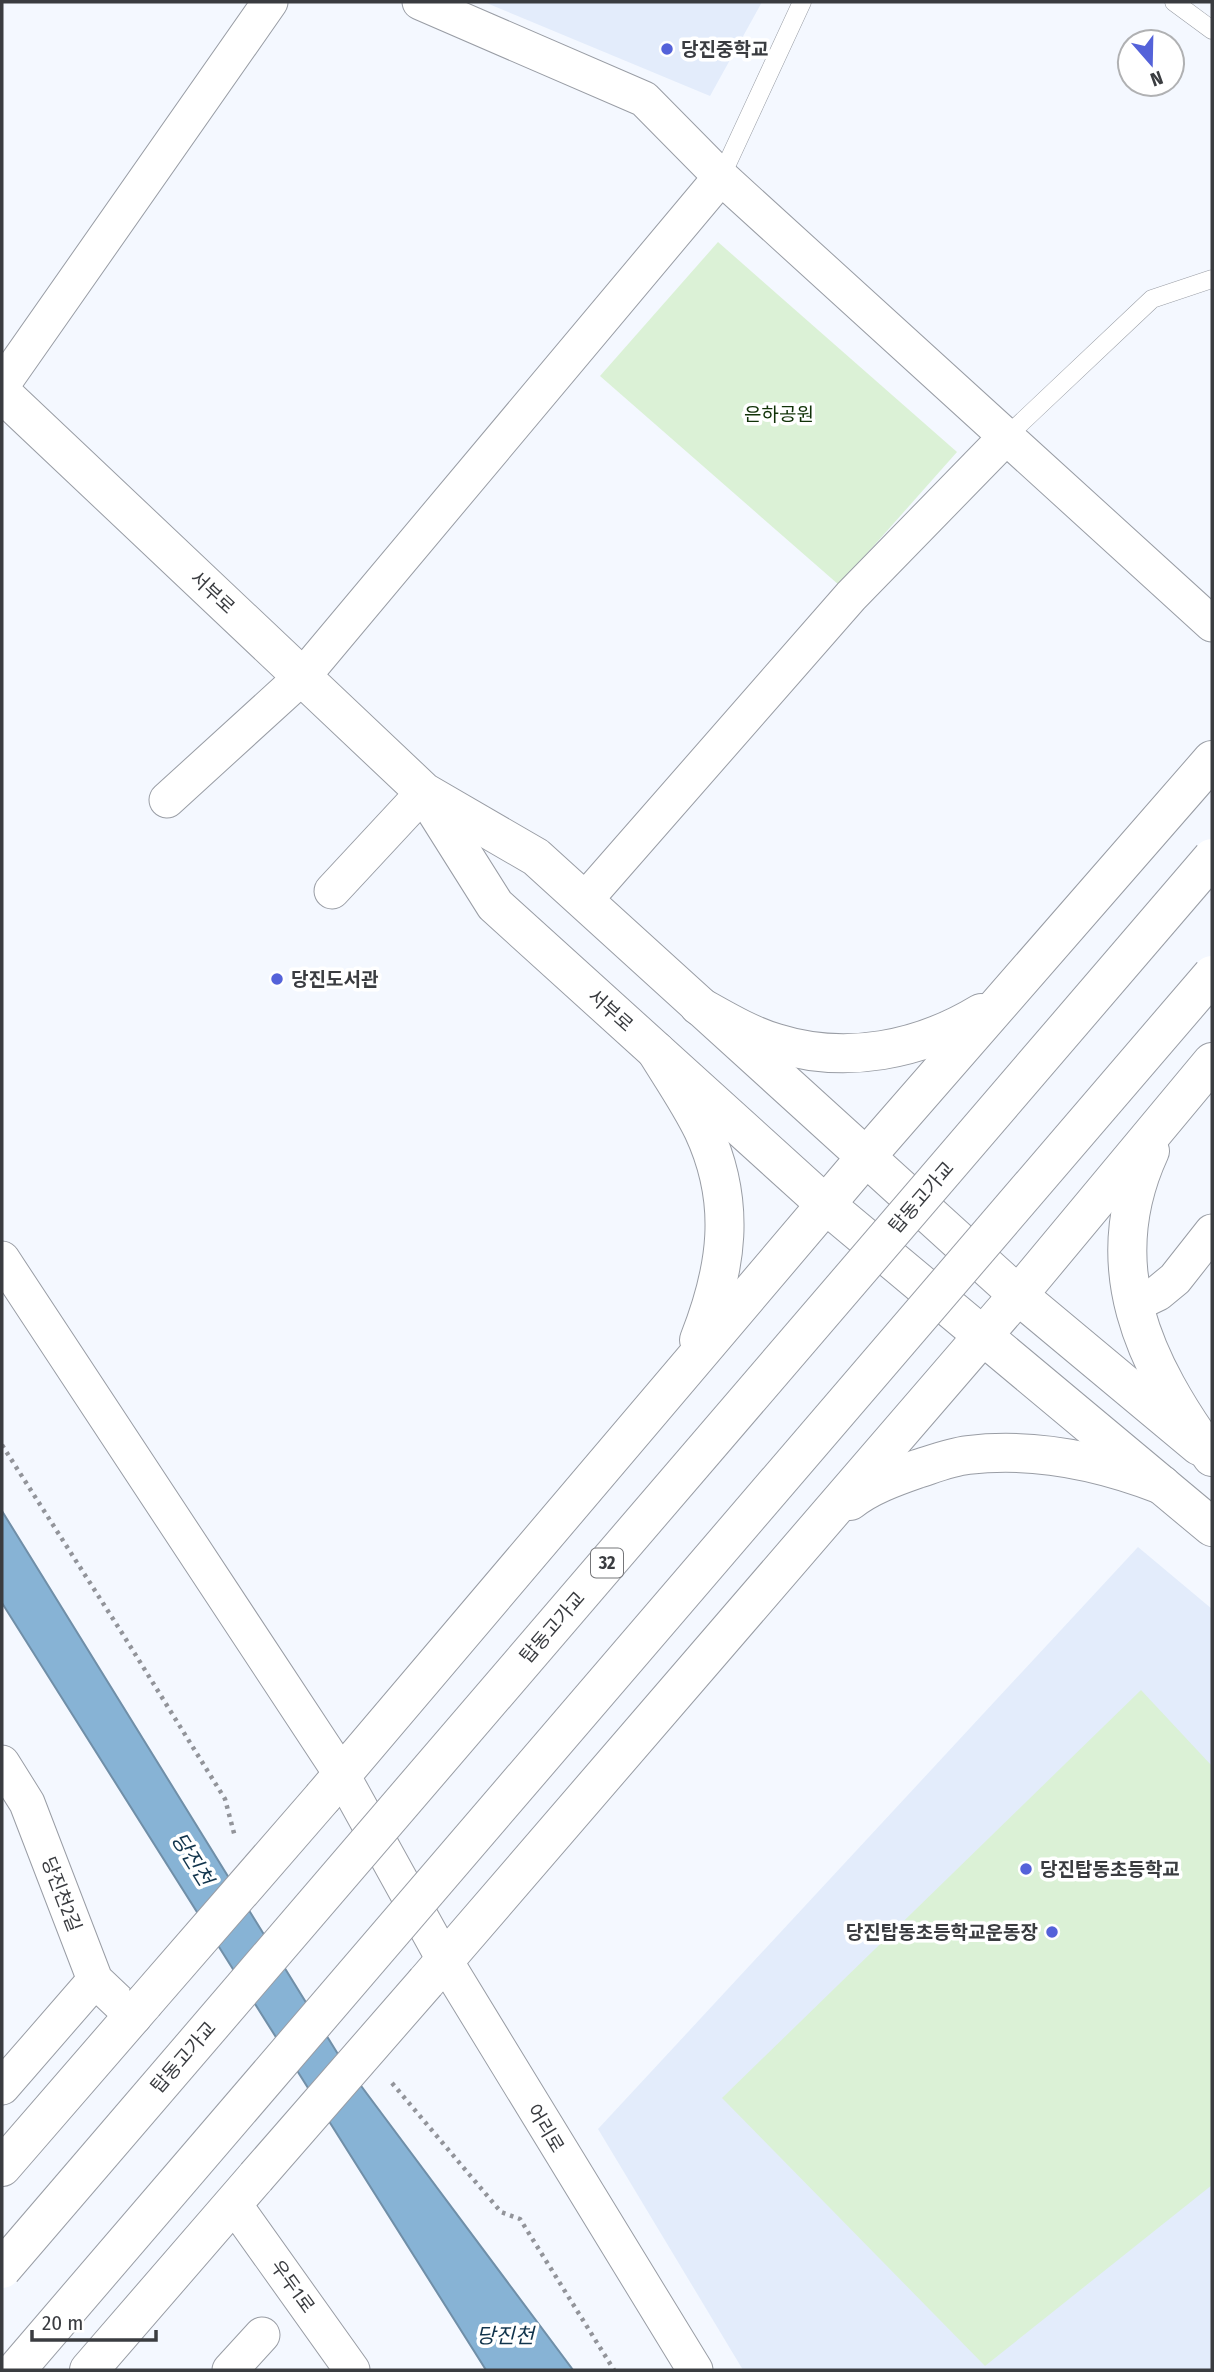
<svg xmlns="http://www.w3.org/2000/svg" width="1214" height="2372" font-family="'Fira Sans Condensed','Noto Sans KR',sans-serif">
<rect width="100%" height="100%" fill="#f4f8ff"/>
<!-- built -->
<g fill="#e3ecfb">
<path d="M484,2h278l-52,94z"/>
<path d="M1138,1547l74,62v761h-469l-145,-241z"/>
</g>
<!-- green -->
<g fill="#dbf1d6">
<path d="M718,242l239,210 -118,133 -239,-209z"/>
<path d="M1141,1690l71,76v419l-227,181 -263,-268z"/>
</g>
<!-- water -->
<path fill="#87b3d5" stroke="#708fa8" stroke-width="2" d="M2,1511l339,548 232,311h-87l-484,-767z"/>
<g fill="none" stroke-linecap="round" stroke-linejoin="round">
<!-- lane casing -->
<g stroke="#999da5" stroke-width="19">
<g id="lane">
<path d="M1174,2l38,28"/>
<path d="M721,177l81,-175"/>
<path d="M1007,436l145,-137 60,-20"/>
</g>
</g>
<!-- street casing -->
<g stroke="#999da5" stroke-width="37">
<g id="street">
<path d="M420,2l224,97 77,78 491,447"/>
<path d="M2,385l268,-383"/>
<path d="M167,800l136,-124 418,-499"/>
<path d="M332,891l92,-99"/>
<path d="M584,901l267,-305 156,-160"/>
<path d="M2,1259l340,516 103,186 250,409"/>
<path d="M1133,1305l25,-12 17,-14 37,-47"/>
<path d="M2,1763l25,40 68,177 39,37"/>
<path d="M2,2087l93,-107"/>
<path d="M233,2203l119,167"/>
<path d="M230,2370l32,-35"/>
</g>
</g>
<!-- secondary casing -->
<g stroke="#999da5" stroke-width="40">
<g id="secondary">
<path d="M2,393l422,399 112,65 482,438 181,151"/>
<path d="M427,797l68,108 330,299 387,323"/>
</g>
</g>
<!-- highway casing -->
<g stroke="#999da5" stroke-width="40">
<g id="highway">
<path d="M699,1006c25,14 50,29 77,37 70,22 144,7 205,-30"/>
<path d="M656,1051c16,26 34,52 47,79 34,73 24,139 -4,210"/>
<path d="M1150,1151c-53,115 -6,212 62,306"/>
<path d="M850,1501c19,-15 44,-24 67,-32 16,-5 34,-12 51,-14 67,-8 132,6 194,30"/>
<path d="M323,1797l542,-639 347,-398"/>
<path d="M426,1982l592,-687 194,-233"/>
<path d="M2,2167l142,-164"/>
<path d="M89,2370l167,-193"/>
</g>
</g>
<!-- path -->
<g stroke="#92949a" stroke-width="4.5" stroke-dasharray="3.5 5" stroke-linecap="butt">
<path d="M2,1445l120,188 103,166 10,38"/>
<path d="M392,2083l109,129 19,7 94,151"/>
</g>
<!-- lane -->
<use href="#lane" stroke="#fff" stroke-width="18"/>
<!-- street -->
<use href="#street" stroke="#fff" stroke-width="35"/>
<!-- secondary -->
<use href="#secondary" stroke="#fff" stroke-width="38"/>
<!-- highway -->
<use href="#highway" stroke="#fff" stroke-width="38"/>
<!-- highway-bridge casing -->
<g stroke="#999da5" stroke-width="40" stroke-linecap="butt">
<g id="highway-bridge">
<path d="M144,2003l179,-206"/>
<path d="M256,2177l170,-195"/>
<path d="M2,2269l1210,-1411"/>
<path d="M16,2370l1196,-1395"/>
</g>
</g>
<!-- highway-bridge -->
<use href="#highway-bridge" stroke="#fff" stroke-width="38"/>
</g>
<!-- markers -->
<g fill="#5462d9" stroke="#fff" stroke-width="2.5">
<circle cx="667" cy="49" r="7"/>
<circle cx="277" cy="979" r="7"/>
<circle cx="1026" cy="1869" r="7"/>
<circle cx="1052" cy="1932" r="7"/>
</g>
<g text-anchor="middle" stroke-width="7" stroke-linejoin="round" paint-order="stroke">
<!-- shield labels -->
<rect fill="#fff" stroke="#757679" stroke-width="2" x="591" y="1548.5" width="32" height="29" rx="5"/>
<g font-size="18" font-weight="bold" fill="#3a3c40">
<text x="607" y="1569">32</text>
</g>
<!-- poi labels -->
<g font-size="19" font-weight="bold" fill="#3a3c40" stroke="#fff" text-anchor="start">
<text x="681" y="56">당진중학교</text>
<text x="291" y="986">당진도서관</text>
<text x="1040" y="1876">당진탑동초등학교</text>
<text x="1038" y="1939" text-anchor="end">당진탑동초등학교운동장</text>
</g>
<!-- park labels -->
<g font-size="19" fill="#113208" stroke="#fff">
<text x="779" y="421">은하공원</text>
</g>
<!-- street labels -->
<g font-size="19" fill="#3a3c40" stroke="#fff">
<text transform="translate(213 592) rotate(43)" y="7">서부로</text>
<text transform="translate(611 1010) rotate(42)" y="7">서부로</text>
<text transform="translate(921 1197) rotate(-49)" y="7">탑동고가교</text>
<text transform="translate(552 1627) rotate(-49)" y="7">탑동고가교</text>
<text transform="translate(62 1894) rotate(69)" y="7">당진천2길</text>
<text transform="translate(183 2057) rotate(-49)" y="7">탑동고가교</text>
<text transform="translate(546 2128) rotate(59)" y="7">어리로</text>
<text transform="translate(293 2286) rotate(54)" y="7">우두1로</text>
</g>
<!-- water labels -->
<g font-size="21" font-style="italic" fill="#11344c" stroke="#fff">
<text transform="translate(192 1859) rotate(58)" y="7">당진천</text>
<text x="505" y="2343">당진천</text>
</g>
</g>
<!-- border -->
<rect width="1214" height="2372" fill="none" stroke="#3a3c40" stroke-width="7"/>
<!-- north arrow -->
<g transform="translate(1151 63) rotate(160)"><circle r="33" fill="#ffffff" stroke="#b0b1b3" stroke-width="2"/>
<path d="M0-5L12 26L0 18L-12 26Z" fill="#5462d9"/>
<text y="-10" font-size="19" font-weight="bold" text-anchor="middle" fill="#3a3c40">N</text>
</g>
<!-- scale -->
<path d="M32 2330v10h124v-10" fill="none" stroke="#3a3c40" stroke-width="3.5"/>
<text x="42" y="2330" font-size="21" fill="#3a3c40" stroke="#ffffff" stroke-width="5" paint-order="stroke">20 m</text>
</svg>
